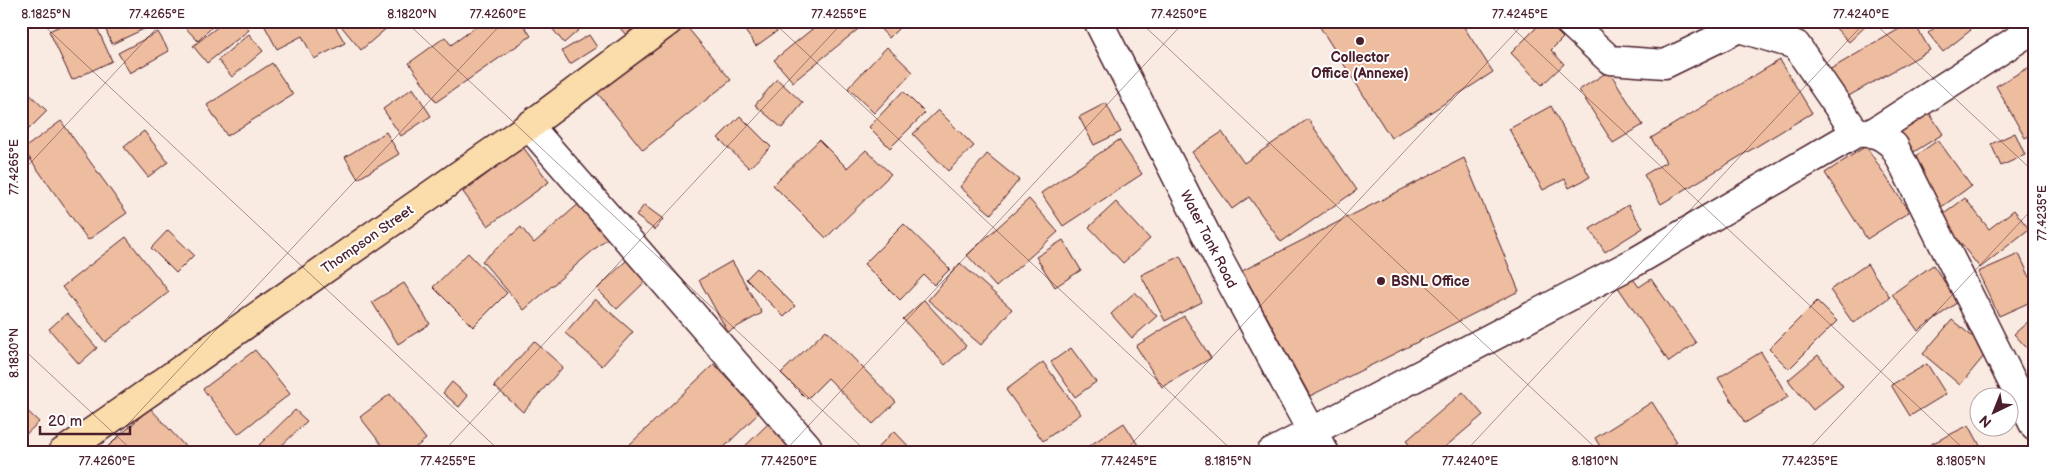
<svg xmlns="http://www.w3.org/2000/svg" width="2056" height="474" font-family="'Balsamiq Sans',sans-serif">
<rect width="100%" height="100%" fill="#faebe2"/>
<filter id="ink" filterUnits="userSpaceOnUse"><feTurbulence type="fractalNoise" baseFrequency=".02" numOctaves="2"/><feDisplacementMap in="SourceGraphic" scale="10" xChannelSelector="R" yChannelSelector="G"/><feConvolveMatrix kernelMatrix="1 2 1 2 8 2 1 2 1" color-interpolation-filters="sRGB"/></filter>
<g filter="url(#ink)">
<!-- building -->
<g fill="#eebc9f" stroke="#4a1f2b">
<path d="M71,21h23l18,40 -40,19 -23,-49z"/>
<path d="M102,21h41l3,7 -34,16z"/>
<path d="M179,21h39l-20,20z"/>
<path d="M225,21h18l6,9 -42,33 -14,-17z"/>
<path d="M262,21h70l13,22 -31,16 -12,-23 -25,13z"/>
<path d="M337,21h58l-34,29z"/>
<path d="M484,21h37l10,15 -95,66 -27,-39 36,-26 6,8z"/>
<path d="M546,21h29l6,7 -17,15z"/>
<path d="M614,21h28l-16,14z"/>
<path d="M682,21l49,59 -88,70 -48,-60z"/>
<path d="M738,21h53l-35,25z"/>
<path d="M822,21h36l4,5 -69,56 -19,-22z"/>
<path d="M873,21h33l-17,17z"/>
<path d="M1316,21h144l33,51 -102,66z"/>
<path d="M1543,21h3l17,17 -12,12 13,14 -22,21 -31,-32z"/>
<path d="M1829,21h42l-22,21z"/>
<path d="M1913,21l17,29 -92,52 -16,-28z"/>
<path d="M1943,21h21l7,9 -28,22 -15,-19z"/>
<path d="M158,32l11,19 -39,22 -12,-20z"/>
<path d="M249,34l14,17 -31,26 -14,-17z"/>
<path d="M589,35l8,12 -27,17 -8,-13z"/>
<path d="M887,47l26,25 -39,41 -26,-25z"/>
<path d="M1780,60l32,53 -151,91 -17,-29 22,-13 -15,-24z"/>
<path d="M272,63l21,32 -66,41 -20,-31z"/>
<path d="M2035,64v69l-10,5 -29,-52z"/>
<path d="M1609,71l34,54 -30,18 -34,-53z"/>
<path d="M777,79l26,24 -21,25 -27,-23z"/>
<path d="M21,86l26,25 -22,22 -4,-4z"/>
<path d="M413,88l18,28 -30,20 -18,-27z"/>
<path d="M903,91l22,22 -35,35 -21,-21z"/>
<path d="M1106,103l15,29 -27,13 -15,-28z"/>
<path d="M1924,105l19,29 -36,22 -18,-29z"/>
<path d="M1551,106l39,71 -21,11 -4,-9 -22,11 -34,-61z"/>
<path d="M938,110l36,36 -26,25 -35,-37z"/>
<path d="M740,116l31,31 -22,21 -31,-30z"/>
<path d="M1308,119l49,71 -76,52 -32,-45 -17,12 -40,-57 30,-20 22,31z"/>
<path d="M61,121l66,92 -39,27 -65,-91z"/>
<path d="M144,131l24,31 -20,15 -24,-30z"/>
<path d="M386,132l13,22 -41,25 -13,-22z"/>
<path d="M2015,133l10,22 -24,11 -10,-22z"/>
<path d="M819,140l28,28 19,-18 25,24 -65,64 -53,-53z"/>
<path d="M1119,140l23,34 -79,52 -22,-33z"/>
<path d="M1938,140l33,46 -31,22 -33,-46z"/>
<path d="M1866,146l43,66 -42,27 -42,-66z"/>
<path d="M523,147l26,35 -61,44 -25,-34z"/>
<path d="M987,154l32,26 -28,34 -31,-27z"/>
<path d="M1464,158l55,133 -209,105 -68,-125z"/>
<path d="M1965,198l24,31 25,-19 15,19 -49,39 -40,-51z"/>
<path d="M1029,199l29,33 -62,55 -29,-32z"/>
<path d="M582,201l29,34 -87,75 -42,-49 39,-34 13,16z"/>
<path d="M1116,202l34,37 -27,24 -34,-36z"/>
<path d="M644,205l19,14 -8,11 -19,-14z"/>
<path d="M1628,205l15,23 -38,24 -15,-23z"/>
<path d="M904,224l46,45 -16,16 -10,-10 -24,25 -36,-36z"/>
<path d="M168,230l26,25 -18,18 -25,-25z"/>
<path d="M126,237l43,55 -64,50 -43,-55z"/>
<path d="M1063,240l18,30 -26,17 -19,-30z"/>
<path d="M635,252l20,20 -38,37 -20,-20z"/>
<path d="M468,253l39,40 -34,34 -40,-40z"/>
<path d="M2019,254l16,34v12l-36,16 -21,-44z"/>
<path d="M1180,256l22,46 -37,19 -24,-46z"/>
<path d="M732,261l30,52 -34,19 -29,-52z"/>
<path d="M960,263l52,46 -31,36 -53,-45z"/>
<path d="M1867,264l23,33 -37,26 -23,-33z"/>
<path d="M1933,265l25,37 -40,29 -26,-37z"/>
<path d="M757,268l38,38 -11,11 -38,-38z"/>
<path d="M1625,268l14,19 12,-8 45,64 -27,19 -58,-85z"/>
<path d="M404,283l26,41 -32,20 -26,-42z"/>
<path d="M1135,292l22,24 -25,22 -21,-24z"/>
<path d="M595,299l38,33 -31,34 -37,-33z"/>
<path d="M924,300l42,46 -21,19 -42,-46z"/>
<path d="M1817,301l20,20 -48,48 -20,-20z"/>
<path d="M67,313l30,35 -18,16 -30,-35z"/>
<path d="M1184,316l27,42 -49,29 -26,-41z"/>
<path d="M1952,320l37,30 -29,35 -37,-31z"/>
<path d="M2030,320l5,6v31l-21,-23z"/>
<path d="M826,330l70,72 -23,22 -45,-46 -21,21 -26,-26z"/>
<path d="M534,341l29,26 -40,45 -29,-26z"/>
<path d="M1071,348l25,34 -21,15 -24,-35z"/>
<path d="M255,350l35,44 -52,40 -35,-45z"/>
<path d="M1761,352l27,45 -43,26 -27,-45z"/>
<path d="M1818,355l25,31 -30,24 -25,-30z"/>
<path d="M1043,362l38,52 -38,27 -37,-51z"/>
<path d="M714,364l46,48 -42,41h-86l-5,-6z"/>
<path d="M1927,364l19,30 -36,22 -19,-31z"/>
<path d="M452,382l16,14 -9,11 -16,-14z"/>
<path d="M1463,392l20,23 -45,38h-22l-10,-12z"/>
<path d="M390,394l36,45 -17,14h-21l-28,-36z"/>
<path d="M1652,402l25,40 -17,11h-56l-9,-15z"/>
<path d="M21,405l18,17 -18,17z"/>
<path d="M150,408l41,45h-88l-1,-1z"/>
<path d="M295,410l12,11 -33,32h-7l-8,-8z"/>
<path d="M771,421l24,24 -8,8h-49z"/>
<path d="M1124,423l19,30h-65z"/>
<path d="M1969,425l15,28h-66l-1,-2z"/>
<path d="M894,431l21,22h-43z"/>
</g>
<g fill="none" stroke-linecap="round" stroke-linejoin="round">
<!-- minor casing -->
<g stroke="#4a1f2b" stroke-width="31">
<g id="minor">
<path d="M1098,21l121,239 93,172 13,21"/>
<path d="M1568,21l42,39 55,4 74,-36 57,17 60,88"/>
<path d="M529,126l278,320 3,7"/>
<path d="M1874,132l161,-104"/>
<path d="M1271,453l364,-191 221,-129c19,-1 24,1 38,13l141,281"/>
</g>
</g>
<!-- major casing -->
<g stroke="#4a1f2b" stroke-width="31">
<path id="major" d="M62,453l467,-327 140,-105"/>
</g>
<!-- minor -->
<use href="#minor" stroke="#fff" stroke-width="28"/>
<!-- major -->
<use href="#major" stroke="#fbddab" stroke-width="28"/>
</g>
</g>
<!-- ticks -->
<path fill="none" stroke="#4a1f2b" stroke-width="1" stroke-opacity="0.45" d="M39,21l463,432M405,21l463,432M772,21l463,432M1139,21l462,432M1505,21l463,432M1872,21l163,152M21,173l142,-152M21,347l114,106M101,453l403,-432M442,453l402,-432M783,453l402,-432M1123,453l403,-432M1464,453l402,-432M1805,453l230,-247"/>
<!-- markers -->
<g fill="#4a1f2b" stroke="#fff" stroke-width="2">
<circle cx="1360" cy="41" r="5"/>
<circle cx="1381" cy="281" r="5"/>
</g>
<g text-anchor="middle" stroke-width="4" stroke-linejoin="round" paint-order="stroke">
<!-- poi labels -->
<g font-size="14" font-weight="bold" fill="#4a1f2b" stroke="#fff">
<text x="1360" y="62">Collector<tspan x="1360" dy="16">Office (Annexe)</tspan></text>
<text x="1391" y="286" text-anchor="start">BSNL Office</text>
</g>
<!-- street labels -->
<g font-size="14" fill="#4a1f2b" stroke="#fff">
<text transform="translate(367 239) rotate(-35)" y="5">Thompson Street</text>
<text transform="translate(1209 239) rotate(63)" y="5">Water Tank Road</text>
</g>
</g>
<!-- margin -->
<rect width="2056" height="474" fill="none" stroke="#fff" stroke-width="55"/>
<!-- north arrow -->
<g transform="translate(1994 412) rotate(223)"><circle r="24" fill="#ffffff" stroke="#b7a5aa"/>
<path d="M0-4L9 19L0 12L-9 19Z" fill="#4a1f2b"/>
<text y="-8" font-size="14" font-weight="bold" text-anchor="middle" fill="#4a1f2b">N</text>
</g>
<!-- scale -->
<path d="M40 426v8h90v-8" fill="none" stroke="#4a1f2b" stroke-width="2.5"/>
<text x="48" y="426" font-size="15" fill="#4a1f2b" stroke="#ffffff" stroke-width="4" paint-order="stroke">20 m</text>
<rect x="28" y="28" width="2000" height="418" fill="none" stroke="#4a1f2b" stroke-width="2"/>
<g font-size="12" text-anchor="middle" fill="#4a1f2b">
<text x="46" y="18">8.1825°N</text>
<text x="157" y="18">77.4265°E</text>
<text x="412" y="18">8.1820°N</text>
<text x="498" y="18">77.4260°E</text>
<text x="839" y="18">77.4255°E</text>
<text x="1179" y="18">77.4250°E</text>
<text x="1520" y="18">77.4245°E</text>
<text x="1861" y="18">77.4240°E</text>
<text transform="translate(14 167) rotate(-90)" y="4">77.4265°E</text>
<text transform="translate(2042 213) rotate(-90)" y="4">77.4235°E</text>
<text transform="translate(14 353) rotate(-90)" y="4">8.1830°N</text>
<text x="107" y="465">77.4260°E</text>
<text x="448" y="465">77.4255°E</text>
<text x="789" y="465">77.4250°E</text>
<text x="1129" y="465">77.4245°E</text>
<text x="1228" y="465">8.1815°N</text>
<text x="1470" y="465">77.4240°E</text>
<text x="1595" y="465">8.1810°N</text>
<text x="1810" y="465">77.4235°E</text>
<text x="1961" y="465">8.1805°N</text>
</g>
</svg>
